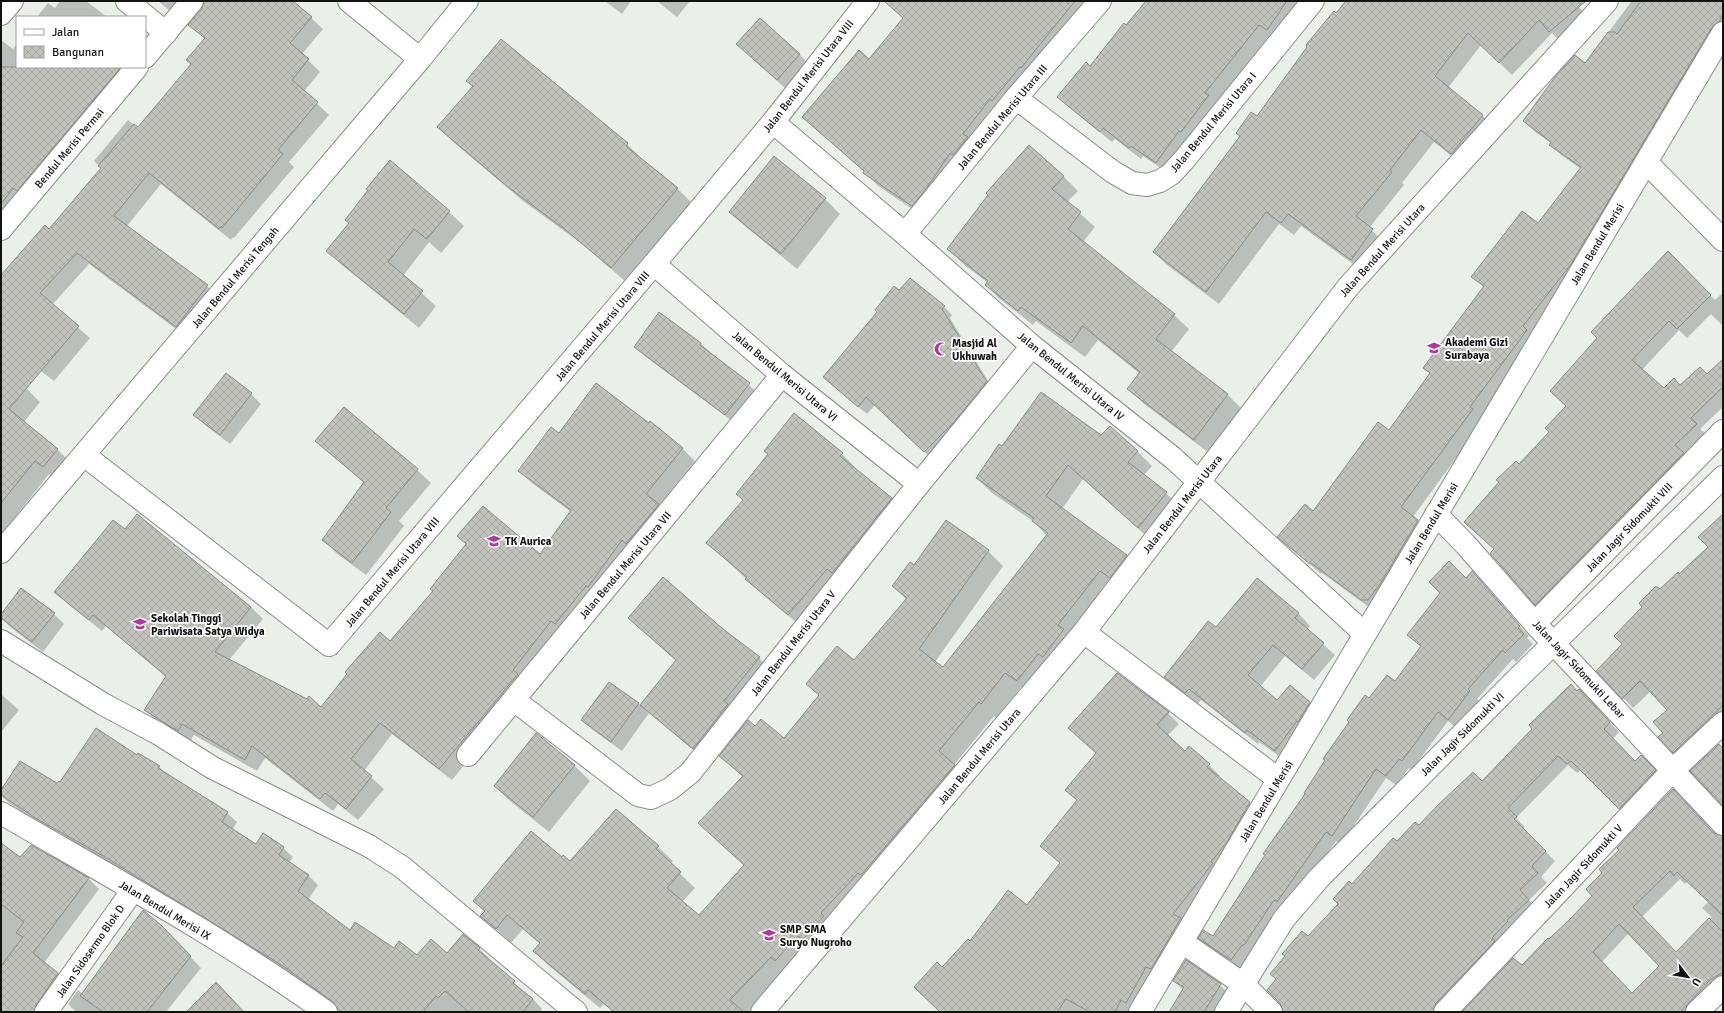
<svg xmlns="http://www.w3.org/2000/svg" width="1724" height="1013" font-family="Signika,sans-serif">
<defs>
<pattern id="building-cross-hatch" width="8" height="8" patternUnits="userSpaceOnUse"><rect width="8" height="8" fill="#c2c3bd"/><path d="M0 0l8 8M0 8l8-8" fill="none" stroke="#a6a7a1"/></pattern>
</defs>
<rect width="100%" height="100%" fill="#eaefea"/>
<!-- shadow -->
<g fill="#0003" fill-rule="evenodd">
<path d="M60,1h26l21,16h-70l11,-14 7,5z"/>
<path d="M158,1h41l-18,19z"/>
<path d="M205,1h86l20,17 12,11 -21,25 18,18 -16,19 25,24 -40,47 5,5 -60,71 -1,-1 -2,3 -70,-56 -34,42 80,60 12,12 -31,40 -99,-74 -37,41 38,33 -36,43 -53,-40v-59l48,-51 53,-62 -8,-8 34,-41 10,8 54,-64 13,-25 -15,-14 12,-15z"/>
<path d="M605,1h26l-9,13z"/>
<path d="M657,1h33l-13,16z"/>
<path d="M905,1h193l-173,217 -48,-33 -12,-13 -62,-55 66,-56 35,-43z"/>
<path d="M1147,1h150l5,6 -23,34 -9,-6 -54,69 -48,69 -25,-17 -2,3 -26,-20 -3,3 -42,-34 -11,-11 31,-30z"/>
<path d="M1347,1h227l17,20 -28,23 -11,-11 -40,42 -31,-30 -33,43 34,27 13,13 -31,38 -30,-24 -32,41 2,2 -35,43 16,15 -21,29 -63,-46 -7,9 -15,-11 -60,80 -52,-39 -13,-13z"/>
<path d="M1630,1h7l19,14 8,-14h59v36l-186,304 -57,77 3,3 -70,96 16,15 -56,78 -51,-37 -1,1 -42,-37 34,-25 76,-81 42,-57 -6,-6 59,-80 -11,-12 65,-52 43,-55 -20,-14 -10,-11v-1l-16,-11 -11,-11 61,-57 46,-62z"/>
<path d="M1,40l12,9 4,-5v23h124l-140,157z"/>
<path d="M748,54h51l10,10 -22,26z"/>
<path d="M439,127l188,17 14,14 -1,1 38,30 13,13 -66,79 -43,-37 -59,-43 -71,-60z"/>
<path d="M774,158l51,41 15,15 -43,55 -51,-42 -16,-15z"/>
<path d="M1063,176l15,15 -11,11 28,25 -12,15 91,73 15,14 -18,23 56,42 15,15 -33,44 -66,-50 -15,-14 12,-15 -42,-34 -13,17 -49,-36 -3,4 -33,-26 -14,-14 2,-2 -26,-20 -14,-14z"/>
<path d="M449,212l15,14 -23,27 -12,-11 -26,34 33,30 -17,22 -77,-63 -15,-15 23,-27z"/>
<path d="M1668,253l47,47 6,-6 2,2v30l-12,-12 -24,24 -8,-8 -37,40 22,20 16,-4 27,-11 16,-14v46l-23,22 6,5 -160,180 -55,-61 4,-4 24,-84 31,-33 17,-26 31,-68z"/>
<path d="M899,292l45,15 8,8 -2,3 44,73 -61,69 -58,-55 -8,9 -35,-29z"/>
<path d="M701,344l58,50 -23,30 -90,-67 -11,-10z"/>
<path d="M1,373l25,15 14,14 -16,20 33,27 14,14 -13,18 -9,-7 -48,61z"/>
<path d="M251,394l10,10 -31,40 -25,-19 -10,-10z"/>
<path d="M344,408l73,62 14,13 -32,38 5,5 -38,49 -30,-22 -13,-14 42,-55 -48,-43z"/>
<path d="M794,415l48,39 13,13 -1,1 37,31 13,13 -102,115 -42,-35 -52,-49 36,-42 25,-46z"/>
<path d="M651,423l32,26 12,12 -36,44 12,11 -219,264 -60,-46 -28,37 20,18 -26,31 -20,-16 -5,7 -68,-53 -8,13 -63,-36 -4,7 -33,-21 -12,-11 21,-33 -60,-51 -4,5 -34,-27 -12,-12 69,-62 13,-15 113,92 12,12 -34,41 93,48 68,-66 44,-50 -3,-3 110,-34 30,-43 -39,-29 -12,-12 39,-36 90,-10z"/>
<path d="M1102,437l35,14 15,15 -8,9 22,18 15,15 -28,34 -70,-63 -21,30 65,47 14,14 -109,125 -11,-8 -25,31 -2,-2 -40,49 15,15 -221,232h-135l-9,-8 -4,4 -51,-42 -15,-15 6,-7 -17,-15 -12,14 -29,-27 3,-4 -11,-11 88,-43 8,4 88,-15 15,14 -3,3 25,24 -13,14 17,14 46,-50 -31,-28 29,-61 -22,-21 34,-28 29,11 36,-43 -12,-12 46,-23 53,-61 -14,-14 21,-19 32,-46 42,30 15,15 -68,96 8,7 104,-133 -14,-15 -41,-28 -15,-15 25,-31z"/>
<path d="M1723,528v198l-39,36 -10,-10 -10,-19 4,-23 -17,-19 -18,17 -35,-37 26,-27 36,-53 50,-43z"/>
<path d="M1472,573l57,63 -2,2 6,6 -17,18 -3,-3 -36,40 2,2 -21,28 -10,-8 -36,49 -3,-2 -13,17 -10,-7 -45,67 -5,-4 -49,70 -46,58 -32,-21 -9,-10h14l155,-239 26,-17 26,-35 -13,-12z"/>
<path d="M1257,579l42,35 11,12 -3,4 28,25 -21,25 -29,-24 -25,31 17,15 32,1 12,12 -34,47 -28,-20 -1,2 -57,-44 -3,4 -21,-15 -12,-12 51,-49z"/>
<path d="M54,614l10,10 -21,28 -33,-25 -9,-10v-1z"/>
<path d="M629,618l94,11 36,29 14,14 -65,90 -59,-49 -27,38 -29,-21 -10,-10 55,-17 2,2 37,-44z"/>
<path d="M1577,692l11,8 31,32 -6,7 22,23 15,4 14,14 -35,38 -48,-48 -4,3 -9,-8 -52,53 9,9 -2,2 32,32 -14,16 6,6 -18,17 8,10 -91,102h-162v-4l-16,-18 40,-52 31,-34 13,-19 45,-42 85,-61z"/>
<path d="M1,694l18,16 -17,21 -1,-1z"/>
<path d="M1168,713l11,11 -12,12 18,17 24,12 11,11 -2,2 32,25 11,11 -123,198h-198l-25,-25 27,-18 28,-26 58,-36 33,-43 -20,-18 36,-45 -11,-11z"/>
<path d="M97,729l40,27 2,-2 20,13 9,8 59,38 10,9 -5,8 24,15 27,3 10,9 -4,6 20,13 9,9 -10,15 64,112h-33l-1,-5 -45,-32 -177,-108 -69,-38 -38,-26 -8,-8v-4l57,-6z"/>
<path d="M536,735l39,31 15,15 -41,51 -39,-31 -15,-15z"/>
<path d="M1715,834l8,3v151l-25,24h-234l58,-45zM1680,879l5,5 3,-3 21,20 -7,7 10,9 -36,36 -34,-36zM1629,933l31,33 -28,28 -31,-31z"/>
<path d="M1,844l19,14 11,-12 58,33 10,10 -55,74 24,21 -20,28h-47z"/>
<path d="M172,937l29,31 -35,44h-90l-8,-8 10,-14 5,4z"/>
<path d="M479,949l10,9 -2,2 46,39 9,10 -1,1 2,2h-141z"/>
<path d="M1186,961l34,24 9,9 -11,18h-48l13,-22 -9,-9z"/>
</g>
<!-- building -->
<g fill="url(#building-cross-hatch)" stroke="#8c8d87" fill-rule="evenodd">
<path d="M204,1h89l19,16 -22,26 19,16 -17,21 26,22 -40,48 5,4 -61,74 -1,-2 -2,3 -70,-56 -35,43 94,69 -32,42 -99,-74 -37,40 39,33 -70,83 49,40 -15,18 -8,-6 -34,42v-228l44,-50 4,4 52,-61 -3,-2 36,-42 4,3 53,-63 -5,-4 19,-22 -17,-13 14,-16z"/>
<path d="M884,1h191l-54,67 -1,-1 -28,34 -2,-2 -27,35 5,3 -15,18 -3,-2 -24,36 -14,17 -49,-33 1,-2 -62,-54 57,-67 10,9 34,-41z"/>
<path d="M1146,1h141l-20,29 -8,-5 -54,68 4,2 -28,37 -2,-1 -23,32 -25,-17 -2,2 -26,-20 -3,4 -43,-35 29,-35 4,4 34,-43 2,2z"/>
<path d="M1346,1h240l-37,31 -10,-12 -40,43 -31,-30 -33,43 48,39 -32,39 -30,-24 -31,40 2,2 -36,44 17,13 -22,31 -63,-46 -7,9 -15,-11 -60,80 -53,-40 87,-116 -4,-3 15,-21 6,4 50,-69 -1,-2 28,-34 2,2z"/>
<path d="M1641,1h82v13l-4,8 -7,5 -141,237 -48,62 4,4 -57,77 3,2 -72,98 17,13 -38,64 -12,16h-7l-50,-37 -1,1 -33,-27 28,-33 8,7 65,-89 11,8 41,-57 -7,-5 61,-82 -13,-9 51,-66 16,12 43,-56 -32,-22 2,-3 -28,-21 32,-44 20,-22 10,8 23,-31h7l2,2z"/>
<path d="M760,18l40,36 -23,26 -41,-36z"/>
<path d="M501,39l127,104 -2,3 52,42 -67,80 -44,-37 -59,-44 -71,-60 36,-41 -7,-5z"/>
<path d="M1,67h120l-104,124 -4,-3 -12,16z"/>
<path d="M1029,145l35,31 -12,13 29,23 -13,17 107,85 -19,25 72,55 -34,46 -67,-51 13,-17 -57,-46 -12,17 -50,-36 -3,4 -33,-26 3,-4 -41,-32 41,-54 -2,-2z"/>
<path d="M774,156l52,42 -45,56 -52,-42z"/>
<path d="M390,160l60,51 -23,28 -13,-10 -26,33 35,29 -19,23 -78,-63 23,-28 -4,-3 23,-30 -2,-1z"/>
<path d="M1668,251l43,44 -34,34 -8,-8 -37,39 32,28 10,-10 6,7 20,-18 7,7 16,-15v28l-32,31 6,6 -22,21 9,8 -149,152 -45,-52 4,-4 -30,-27 35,-40 -3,-2 20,-19 3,3 30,-32 -4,-4 21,-22 -16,-15 47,-53 -6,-6z"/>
<path d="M910,278l35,28 -3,3 45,73 -33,40 -30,30 -58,-55 -8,10 -35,-30 54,-65 -2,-2 19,-24 5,4z"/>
<path d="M659,312l42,31 -1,2 50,38 -25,32 -91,-68z"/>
<path d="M226,373l26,20 -32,42 -27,-20z"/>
<path d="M596,383l53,40 1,-2 33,27 -37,46 13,10 -33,40 -4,-4 -34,47 -2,-1 -31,38 -4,-3 -38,49 5,4 -79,95 -59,-46 -29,36 21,17 -26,33 -21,-16 -5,6 -68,-53 -7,14 -63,-36 -4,7 -34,-21 22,-34 -73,-61 -4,5 -35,-28 59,-72 12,9 12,-15 114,93 -36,45 92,47 2,-3 12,11 26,-33 -2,-2 35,-40 10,9 43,-50 -3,-2 36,-45 -9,-8 26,-30 57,48 31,-44 -53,-39 33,-44 8,6z"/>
<path d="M1041,392l60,43 9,-9 28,25 -10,11 39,30 -29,36 -70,-63 -22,31 81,59 -17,23 -10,-7 -42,54 6,4 -21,28 -5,-3 -21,27 -12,-8 -24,31 -2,-2 -40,49 16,14 -94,110 -3,-2 -37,40 3,3 -22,24 -4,-4 -23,25 -4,-4 -41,43 14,12h-130l-26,-22 -3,4 -52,-43 7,-8 -33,-28 -11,14 -16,-13 5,-5 -12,-10 58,-70 31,26 1,-2 7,6 46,-52 43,37 -3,3 25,23 -14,16 32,27 45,-50 -46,-42 45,-47 -24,-20 29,-36 7,6 6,-7 23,19 35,-43 -13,-11 31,-38 17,14 53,-62 -15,-12 18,-24 4,3 32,-45 43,30 -70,99 24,18 105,-134 -16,-12 2,-3 -58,-40 23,-34 3,2z"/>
<path d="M344,407l74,62 -32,39 5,4 -39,51 -30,-23 42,-58 -49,-41z"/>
<path d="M794,413l49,40 -3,3 52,42 -60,75 -5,-4 -39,46 -43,-36 2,-2 -41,-34 37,-43 -7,-6 32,-40 -4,-3z"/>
<path d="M1723,514v191l-50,48 -15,-16 5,-4 -10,-11 14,-12 -27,-29 -18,18 -26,-28 26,-27 -8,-8 28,-29 -3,-4 17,-17 4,3 18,-17 1,2 29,-27 -10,-10z"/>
<path d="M1449,561l17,17 6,-7 48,55 -2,2 6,6 -19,19 -2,-3 -35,39 2,2 -22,29 -10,-8 -36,49 -3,-2 -13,17 -10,-7 -44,67 -6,-4 -49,70 -3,-2 -30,45h-2l-11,15 -33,-22 5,-8 10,6 52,-81 -2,-1 42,-60 -1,-1 21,-33 -2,-1 26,-37 -2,-2 18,-25 4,3 18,-23 8,6 26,-35 -14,-11 33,-42 -11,-11z"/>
<path d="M663,577l60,52 37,28 -36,44 4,3 -35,45 -53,-44 36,-45 -48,-42z"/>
<path d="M1257,578l42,35 -4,5 29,25 -22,26 -29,-24 -25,30 29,25 13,-15 20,17 -12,20 -1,-1 -22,30 -28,-21 -2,3 -56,-44 -4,4 -21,-16 44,-56 8,6z"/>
<path d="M21,588l34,25 -23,29 -31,-24v-4z"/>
<path d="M1117,673l52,39 -12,13 28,26 4,-5 21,18 -3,3 43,35 -23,40 -16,20 2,1 -40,51 8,4 -30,51 -5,-2 -20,36 -5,-3 -6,12h-25l-24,-13 -9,13h-117l-26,-25 23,-25 5,5 26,-28 2,2 38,-51 19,15 33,-42 -20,-17 37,-46 -12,-10 31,-37 -28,-25z"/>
<path d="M609,682l30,21 -28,39 -30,-22z"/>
<path d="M1571,684l6,7 2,-2 31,33 -6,7 31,32 6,-6 15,15 -37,39 -48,-48 -4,3 -9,-8 -50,52 9,9 -3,2 32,32 -14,15 6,7 -18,17 9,10 -22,20 1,1 -16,17 3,3 -59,62 -3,9h-150l-3,-9 -13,-13 9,-11 -6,-5 15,-18 -3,-2 20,-23 6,5 30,-32 -5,-5 16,-18 3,3 41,-46 4,3 18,-19 4,3 19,-20 35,-33 9,9 50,-52 -3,-4z"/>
<path d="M96,728l41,27 1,-2 22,13 -2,2 70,44 -6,10 34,22 7,-11 21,14 -5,8 30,20 -11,16 52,39 5,-8 39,26 5,-7 18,14 14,-16 16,14 16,-19 17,14 -2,2 37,31 -2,2 20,16 -10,13h-54l-24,-21 -7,7 -2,-2 -13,16h-81l-4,-3 -5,-7 -50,-36 -178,-109 -68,-38 -36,-24v-5l19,-29 37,22 2,-2 1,1z"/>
<path d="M536,733l39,32 -42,52 -39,-31z"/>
<path d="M1719,744l4,5v57l-33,-35z"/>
<path d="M1673,789l41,44 9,3v80l-46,-44 -3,4 -4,-5 -37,36 43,45 33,-34 14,14v40l-13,8 -30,32h-218l51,-54 9,7 26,-27 1,1 21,-20 22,-23 -6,-7 16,-16 -3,-4 20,-19 -2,-2zM1619,924l40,42 -27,27 -39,-41z"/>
<path d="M1,843l19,14 11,-12 58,33 -56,75 25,20 -22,32 -2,7h-33v-46l22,-29 -7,-4 8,-11 -23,-18z"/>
<path d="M143,910l18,15 30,31 -44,56h-44l-23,-16z"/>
<path d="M1186,960l35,24 -17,28h-35l15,-25 -11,-6z"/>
<path d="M216,982l28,30h-58z"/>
</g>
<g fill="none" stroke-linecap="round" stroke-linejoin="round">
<!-- minor casing -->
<g stroke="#898e89" stroke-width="24">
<g id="minor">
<path d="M127,1l39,32"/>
<path d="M349,1l71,58"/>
<path d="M1,14l11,-13"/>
<path d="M145,57l47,-56"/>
<path d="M1016,98l97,74 19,11 15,2 13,-4 11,-7 13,-14 129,-159"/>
<path d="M773,122l132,112 127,112 141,112 192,176"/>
<path d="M1646,162l77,78"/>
<path d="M1,229l136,-162"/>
<path d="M905,234l111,-136 84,-97"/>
<path d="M654,264l128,111 137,109"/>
<path d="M84,455l245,190 325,-381 119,-142 95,-121"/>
<path d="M1436,514l30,31 72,82 185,197"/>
<path d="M1,552l419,-493 47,-58"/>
<path d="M1535,623l188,-192"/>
<path d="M1084,632l194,147"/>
<path d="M1,641l102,63 56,30 54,34 156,78 33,21 174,145"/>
<path d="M514,700l124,95 13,3 19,-9 20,-16 229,-289 113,-138"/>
<path d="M468,755l314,-380"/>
<path d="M1,813c110,64 222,125 325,199"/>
<path d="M1182,942l61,42 28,28"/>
<path d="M46,1012l87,-122"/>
<path d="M762,1012l322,-380 264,-345 259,-286"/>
<path d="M1226,1012l58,-93 36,-42 192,-193 211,-207"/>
<path d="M1445,1012l229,-243 49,-46"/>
<path d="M1697,1012l26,-25"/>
</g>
</g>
<!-- tertiary casing -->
<g stroke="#898e89" stroke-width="24">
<path id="tertiary" d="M1140,1012l583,-979"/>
</g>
<!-- minor -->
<use href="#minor" stroke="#fff" stroke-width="22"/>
<!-- tertiary -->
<use href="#tertiary" stroke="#fff" stroke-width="22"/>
</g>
<!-- icons -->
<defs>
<g id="university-bare" transform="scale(1.08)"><path d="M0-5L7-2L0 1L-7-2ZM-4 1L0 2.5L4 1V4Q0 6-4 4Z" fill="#ab3c9a" stroke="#fff" stroke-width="2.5" paint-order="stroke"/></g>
<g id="mosque-bare" transform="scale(1.08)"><path d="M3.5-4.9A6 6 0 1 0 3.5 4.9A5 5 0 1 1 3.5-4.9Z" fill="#ab3c9a" stroke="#fff" stroke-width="2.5" paint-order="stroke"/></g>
<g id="school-bare" transform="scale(1.08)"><path d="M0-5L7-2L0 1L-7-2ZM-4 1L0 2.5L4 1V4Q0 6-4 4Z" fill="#ab3c9a" stroke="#fff" stroke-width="2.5" paint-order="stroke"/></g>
</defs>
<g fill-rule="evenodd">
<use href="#university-bare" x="1434" y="348"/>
<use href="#mosque-bare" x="941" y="349"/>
<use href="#school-bare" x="494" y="541"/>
<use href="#university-bare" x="140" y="624"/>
<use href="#school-bare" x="769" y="935"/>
</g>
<g text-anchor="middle" stroke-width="3.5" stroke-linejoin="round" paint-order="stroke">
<!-- street labels -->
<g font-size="11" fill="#111311" stroke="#fff">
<text transform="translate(808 76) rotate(-52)" y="4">Jalan Bendul Merisi Utara VIII</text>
<text transform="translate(1002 117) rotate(-50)" y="4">Jalan Bendul Merisi Utara III</text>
<text transform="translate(1213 122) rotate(-50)" y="4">Jalan Bendul Merisi Utara I</text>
<text transform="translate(69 148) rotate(-50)" y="4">Bendul Merisi Permai</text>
<text transform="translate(1597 244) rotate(-59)" y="4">Jalan Bendul Merisi</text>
<text transform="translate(1382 250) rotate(-48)" y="4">Jalan Bendul Merisi Utara</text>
<text transform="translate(235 277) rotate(-50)" y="4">Jalan Bendul Merisi Tengah</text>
<text transform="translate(602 326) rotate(-50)" y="4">Jalan Bendul Merisi Utara VIII</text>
<text transform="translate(785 376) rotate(40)" y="4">Jalan Bendul Merisi Utara VI</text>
<text transform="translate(1071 376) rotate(39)" y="4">Jalan Bendul Merisi Utara IV</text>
<text transform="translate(1182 504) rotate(-52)" y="4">Jalan Bendul Merisi Utara</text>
<text transform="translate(1431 523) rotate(-59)" y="4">Jalan Bendul Merisi</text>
<text transform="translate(1629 527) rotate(-46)" y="4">Jalan Jagir Sidomukti VIII</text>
<text transform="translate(625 565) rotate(-50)" y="4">Jalan Bendul Merisi Utara VII</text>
<text transform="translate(392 572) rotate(-50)" y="4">Jalan Bendul Merisi Utara VIII</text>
<text transform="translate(793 643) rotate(-52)" y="4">Jalan Bendul Merisi Utara V</text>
<text transform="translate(1579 669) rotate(47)" y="4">Jalan Jagir Sidomukti Lebar</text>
<text transform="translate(1462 734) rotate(-45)" y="4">Jalan Jagir Sidomukti VI</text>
<text transform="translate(979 756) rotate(-50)" y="4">Jalan Bendul Merisi Utara</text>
<text transform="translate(1266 801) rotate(-59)" y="4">Jalan Bendul Merisi</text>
<text transform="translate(1583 866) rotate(-47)" y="4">Jalan Jagir Sidomukti V</text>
<text transform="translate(165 910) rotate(31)" y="4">Jalan Bendul Merisi IX</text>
<text transform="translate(90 951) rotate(-55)" y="4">Jalan Sidosermo Blok D</text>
</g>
<!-- poi labels -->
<g font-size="11" font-weight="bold" fill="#111311" stroke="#fff" text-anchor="start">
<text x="1445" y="346">Akademi Gizi<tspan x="1445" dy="13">Surabaya</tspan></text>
<text x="952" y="347">Masjid Al<tspan x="952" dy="13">Ukhuwah</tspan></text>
<text x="505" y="545">TK Aurica</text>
<text x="151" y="622">Sekolah Tinggi<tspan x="151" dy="13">Pariwisata Satya Widya</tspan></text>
<text x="780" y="933">SMP SMA<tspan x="780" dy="13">Suryo Nugroho</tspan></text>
</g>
</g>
<!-- border -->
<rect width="1724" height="1013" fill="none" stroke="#111311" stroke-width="4"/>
<!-- legend -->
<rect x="16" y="16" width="130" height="52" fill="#ffffff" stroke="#a0a1a0"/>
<rect x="24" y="29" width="20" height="6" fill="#ffffff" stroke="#a0a1a0"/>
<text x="52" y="36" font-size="12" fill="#111311">Jalan</text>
<rect x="24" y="46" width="20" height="12" fill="url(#building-cross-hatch)" stroke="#a0a1a0"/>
<text x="52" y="56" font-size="12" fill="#111311">Bangunan</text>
<!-- north arrow -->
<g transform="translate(1688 977) rotate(121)" stroke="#ffffff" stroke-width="3" paint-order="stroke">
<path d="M0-3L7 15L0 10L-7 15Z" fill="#111311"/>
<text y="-6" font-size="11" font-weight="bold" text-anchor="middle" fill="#111311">U</text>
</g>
</svg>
